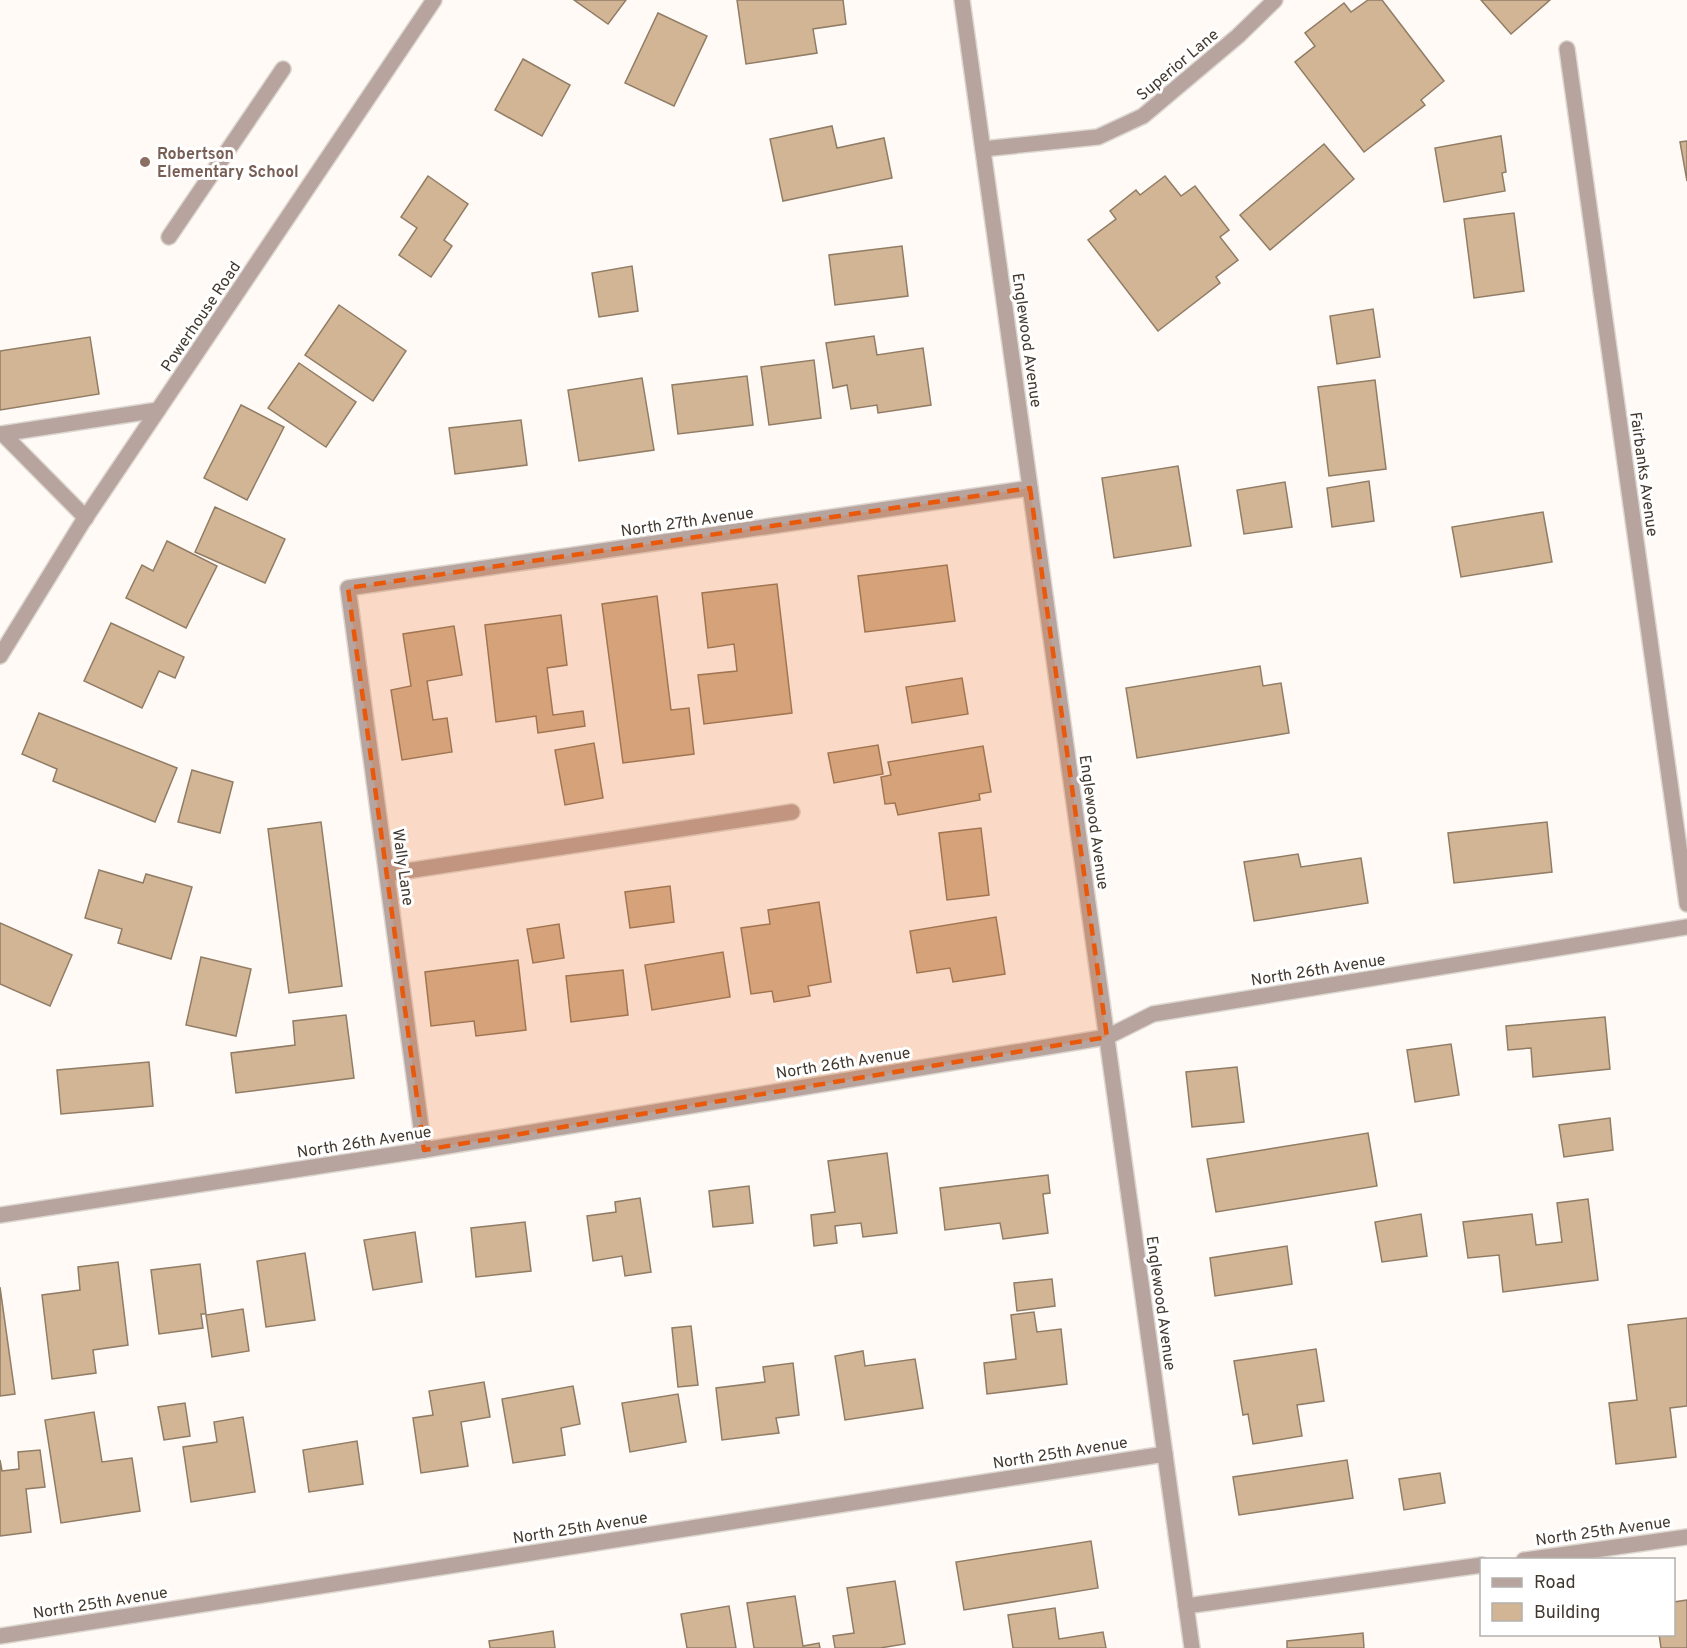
<svg xmlns="http://www.w3.org/2000/svg" width="1687" height="1648" font-family="Overpass,sans-serif">
<rect width="100%" height="100%" fill="#fffaf5"/>
<!-- building -->
<g fill="#d1b595" stroke="#917c65" stroke-width="1.5">
<path d="M574,0h52l-18,24z"/>
<path d="M737,0h106l3,24 -33,5 4,24 -71,11z"/>
<path d="M1368,0h14l62,81 -23,19 4,5 -61,47 -69,-90 20,-16 -10,-13 39,-30 7,9z"/>
<path d="M1481,0h69l-39,34z"/>
<path d="M658,13l49,23 -33,70 -49,-23z"/>
<path d="M523,59l47,26 -28,51 -47,-26z"/>
<path d="M832,126l5,22 47,-10 8,40 -109,23 -13,-62z"/>
<path d="M1501,136l5,36 -4,1 3,18 -61,11 -9,-54z"/>
<path d="M1687,141v40l-7,-39z"/>
<path d="M1324,144l30,35 -84,71 -30,-35z"/>
<path d="M428,176l40,28 -24,36 8,6 -21,31 -32,-22 18,-27 -16,-11z"/>
<path d="M1165,176l16,20 14,-10 34,44 -9,7 18,23 -22,17 4,6 -62,48 -70,-91 28,-21 -6,-8 26,-21 4,5z"/>
<path d="M1514,213l10,78 -50,7 -10,-79z"/>
<path d="M902,246l6,50 -73,9 -6,-50z"/>
<path d="M632,266l6,45 -39,6 -7,-44z"/>
<path d="M339,305l67,46 -33,50 -68,-46z"/>
<path d="M1373,309l7,48 -43,7 -7,-48z"/>
<path d="M874,336l3,19 46,-7 8,57 -53,8 -1,-8 -26,4 -4,-24 -14,3 -7,-45z"/>
<path d="M90,337l9,57 -99,16v-59z"/>
<path d="M814,360l7,58 -52,7 -8,-58z"/>
<path d="M299,363l57,39 -30,45 -58,-39z"/>
<path d="M747,376l6,49 -75,9 -6,-49z"/>
<path d="M642,378l12,72 -75,11 -11,-71z"/>
<path d="M1375,380l11,89 -57,7 -11,-89z"/>
<path d="M241,405l43,22 -37,73 -43,-22z"/>
<path d="M521,420l6,45 -72,9 -6,-46z"/>
<path d="M1178,466l13,80 -77,12 -12,-80z"/>
<path d="M1369,481l5,40 -42,6 -5,-39z"/>
<path d="M1285,482l7,45 -48,7 -7,-44z"/>
<path d="M215,507l70,32 -20,44 -70,-31z"/>
<path d="M1543,512l9,50 -91,15 -9,-50z"/>
<path d="M167,541l50,25 -31,62 -60,-30 16,-33 11,6z"/>
<path d="M947,565l8,56 -90,11 -7,-56z"/>
<path d="M777,584l15,129 -88,11 -6,-49 39,-4 -3,-27 -26,4 -6,-55z"/>
<path d="M657,596l14,114 18,-2 5,46 -71,9 -21,-159z"/>
<path d="M561,615l6,50 -20,3 6,47 30,-4 2,15 -47,7 -2,-17 -40,6 -11,-97z"/>
<path d="M111,623l73,34 -9,21 -16,-7 -17,37 -58,-27z"/>
<path d="M454,626l8,49 -35,6 6,39 14,-2 5,34 -50,8 -11,-70 20,-4 -8,-52z"/>
<path d="M1260,666l3,20 18,-3 8,50 -152,25 -11,-70z"/>
<path d="M962,678l6,36 -56,9 -6,-36z"/>
<path d="M39,713l138,55 -22,54 -102,-41 4,-12 -35,-15z"/>
<path d="M594,743l9,55 -38,7 -10,-55z"/>
<path d="M878,745l5,29 -49,9 -6,-30z"/>
<path d="M983,746l8,46 -12,2 1,6 -82,15 -3,-12 -10,1 -4,-27 10,-2 -3,-13z"/>
<path d="M192,770l41,12 -13,51 -42,-11z"/>
<path d="M321,822l21,164 -53,7 -21,-164z"/>
<path d="M1547,822l5,50 -98,11 -6,-50z"/>
<path d="M981,828l8,67 -42,5 -8,-67z"/>
<path d="M1298,854l3,13 60,-9 7,45 -114,18 -10,-59z"/>
<path d="M99,870l44,13 3,-9 46,13 -21,72 -53,-16 4,-14 -37,-11z"/>
<path d="M670,886l4,36 -44,6 -5,-36z"/>
<path d="M819,902l12,80 -23,4 2,10 -36,6 -2,-11 -21,3 -10,-66 29,-4 -2,-14z"/>
<path d="M996,917l9,57 -52,8 -3,-14 -33,5 -7,-42z"/>
<path d="M0,923l72,32 -22,51 -50,-22z"/>
<path d="M559,924l5,34 -31,5 -6,-34z"/>
<path d="M723,952l7,45 -78,13 -7,-45z"/>
<path d="M201,957l50,12 -15,67 -50,-11z"/>
<path d="M518,960l8,70 -50,6 -2,-15 -43,5 -6,-54z"/>
<path d="M623,970l5,45 -57,7 -5,-46z"/>
<path d="M346,1015l8,63 -118,15 -5,-40 64,-8 -2,-24z"/>
<path d="M1605,1017l5,52 -77,8 -2,-29 -23,2 -2,-24z"/>
<path d="M1451,1044l8,51 -44,7 -8,-52z"/>
<path d="M149,1062l4,44 -92,8 -4,-44z"/>
<path d="M1237,1067l7,55 -52,5 -6,-55z"/>
<path d="M1610,1118l3,32 -49,7 -5,-32z"/>
<path d="M1368,1133l9,53 -161,26 -9,-53z"/>
<path d="M887,1153l10,80 -34,4 -2,-14 -26,3 2,17 -23,3 -3,-31 24,-3 -7,-51z"/>
<path d="M1048,1175l2,18 -7,1 5,39 -45,6 -3,-16 -55,7 -5,-42z"/>
<path d="M749,1186l4,37 -40,4 -4,-36z"/>
<path d="M640,1198l11,74 -26,4 -3,-20 -29,5 -6,-45 29,-4 -1,-10z"/>
<path d="M1588,1199l10,81 -95,12 -4,-37 -31,3 -5,-36 69,-8 4,31 26,-3 -5,-39z"/>
<path d="M1421,1214l6,42 -45,6 -7,-40z"/>
<path d="M525,1222l6,49 -55,6 -5,-49z"/>
<path d="M415,1232l7,50 -49,8 -9,-50z"/>
<path d="M1287,1246l5,38 -77,12 -5,-38z"/>
<path d="M305,1253l10,67 -49,7 -9,-66z"/>
<path d="M118,1262l10,83 -35,5 3,23 -44,6 -10,-84 38,-5 -2,-23z"/>
<path d="M200,1264l6,50h-5l2,14 -44,6 -8,-64z"/>
<path d="M1052,1279l3,27 -38,5 -3,-28z"/>
<path d="M0,1287l15,107 -15,2z"/>
<path d="M243,1309l6,42 -37,6 -6,-42z"/>
<path d="M1034,1312l3,20 24,-3 6,55 -80,10 -3,-31 32,-4 -5,-44z"/>
<path d="M1687,1318v88l-17,2 6,49 -60,7 -7,-61 28,-3 -9,-75z"/>
<path d="M691,1326l7,59 -20,2 -6,-59z"/>
<path d="M1316,1349l8,52 -27,4 5,31 -49,8 -5,-30 -5,1 -9,-54z"/>
<path d="M863,1351l2,15 50,-7 8,49 -78,12 -10,-64z"/>
<path d="M793,1363l6,52 -23,3 3,15 -57,7 -6,-52 49,-6 -2,-15z"/>
<path d="M484,1382l6,35 -29,5 7,44 -47,7 -8,-55 20,-3 -4,-24z"/>
<path d="M573,1386l7,38 -19,4 4,27 -52,8 -11,-64z"/>
<path d="M678,1394l8,48 -56,10 -8,-49z"/>
<path d="M185,1403l5,33 -26,4 -6,-33z"/>
<path d="M94,1412l8,50 30,-4 8,53 -79,12 -16,-103z"/>
<path d="M243,1417l12,75 -64,10 -8,-55 34,-5 -3,-20z"/>
<path d="M357,1441l6,43 -54,8 -6,-42z"/>
<path d="M40,1450l5,37 -19,2 5,43 -31,4v-76l2,11 17,-2 -1,-17z"/>
<path d="M1347,1460l6,38 -114,17 -6,-38z"/>
<path d="M1440,1473l5,30 -41,7 -5,-31z"/>
<path d="M1091,1541l7,47 -134,22 -8,-48z"/>
<path d="M895,1581l10,63 -25,4h-45l-2,-12 21,-3 -7,-45z"/>
<path d="M795,1596l8,50 16,-3 1,5h-66l-7,-45z"/>
<path d="M1687,1600v48h-26l-2,-14h15v-32z"/>
<path d="M729,1606l7,42h-49l-6,-34z"/>
<path d="M1055,1608l4,31 44,-7 3,16h-93l-5,-33z"/>
<path d="M553,1631l2,17h-65l-1,-7z"/>
<path d="M1363,1633l1,15h-77v-7z"/>
</g>
<g fill="none" stroke-linecap="round" stroke-linejoin="round">
<!-- service casing -->
<g stroke="#ddd7d1" stroke-width="18">
<g id="service">
<path d="M169,237l114,-168"/>
<path d="M0,434l158,-24"/>
<path d="M3,434l83,84"/>
<path d="M387,874l405,-62"/>
</g>
</g>
<!-- minor casing -->
<g stroke="#ddd7d1" stroke-width="18">
<g id="minor">
<path d="M1567,49l120,855"/>
<path d="M983,149l115,-12 45,-21 95,-80 37,-36"/>
<path d="M424,1150l-76,-562 682,-100"/>
<path d="M0,1215l424,-65 683,-113 46,-23 534,-87"/>
<path d="M0,1636l1165,-182"/>
</g>
</g>
<!-- tertiary casing -->
<g stroke="#ddd7d1" stroke-width="18">
<g id="tertiary">
<path d="M962,0l230,1648"/>
<path d="M0,656l82,-133 352,-523"/>
<path d="M1524,1560l163,-23"/>
<path d="M1186,1606l296,-41"/>
</g>
</g>
<!-- service -->
<use href="#service" stroke="#b8a49e" stroke-width="15"/>
<!-- minor -->
<use href="#minor" stroke="#b8a49e" stroke-width="15"/>
<!-- tertiary -->
<use href="#tertiary" stroke="#b8a49e" stroke-width="15"/>
</g>
<!-- marked area -->
<path fill="#e8590c" fill-opacity="0.2" stroke="#e8590c" stroke-width="4.5" stroke-dasharray="12 8" stroke-linejoin="round" d="M1030,488l77,549 -683,113 -76,-562z"/>
<!-- markers -->
<circle fill="#8d6e63" stroke="#fff" stroke-width="2" cx="145" cy="162" r="6"/>
<g text-anchor="middle" stroke-width="6" stroke-linejoin="round" paint-order="stroke">
<!-- street labels -->
<g font-size="16" fill="#42392f" stroke="#fff">
<text transform="translate(1177 64) rotate(-40)" y="6">Superior Lane</text>
<text transform="translate(200 316) rotate(-56)" y="6">Powerhouse Road</text>
<text transform="translate(1028 340) rotate(82)" y="6">Englewood Avenue</text>
<text transform="translate(1645 474) rotate(82)" y="6">Fairbanks Avenue</text>
<text transform="translate(687 521) rotate(-8)" y="6">North 27th Avenue</text>
<text transform="translate(1095 822) rotate(82)" y="6">Englewood Avenue</text>
<text transform="translate(404 867) rotate(82)" y="6">Wally Lane</text>
<text transform="translate(1318 969) rotate(-9)" y="6">North 26th Avenue</text>
<text transform="translate(843 1062) rotate(-9)" y="6">North 26th Avenue</text>
<text transform="translate(364 1141) rotate(-9)" y="6">North 26th Avenue</text>
<text transform="translate(1162 1303) rotate(82)" y="6">Englewood Avenue</text>
<text transform="translate(1060 1452) rotate(-9)" y="6">North 25th Avenue</text>
<text transform="translate(580 1527) rotate(-9)" y="6">North 25th Avenue</text>
<text transform="translate(1603 1530) rotate(-8)" y="6">North 25th Avenue</text>
<text transform="translate(100 1602) rotate(-9)" y="6">North 25th Avenue</text>
</g>
<!-- education labels -->
<g font-size="16" font-weight="bold" fill="#785e54" stroke="#fff" text-anchor="start">
<text x="157" y="159">Robertson<tspan x="157" dy="18">Elementary School</tspan></text>
</g>
</g>
<!-- legend -->
<rect x="1480" y="1558" width="195" height="78" fill="#ffffff" stroke="#b3b0ac" stroke-width="1.5"/>
<rect x="1492" y="1578" width="30" height="9" fill="#b8a49e" stroke="#b3b0ac" stroke-width="1.5"/>
<text x="1534" y="1588" font-size="18" fill="#42392f">Road</text>
<rect x="1492" y="1603" width="30" height="18" fill="#d1b595" stroke="#b3b0ac" stroke-width="1.5"/>
<text x="1534" y="1618" font-size="18" fill="#42392f">Building</text>
</svg>
